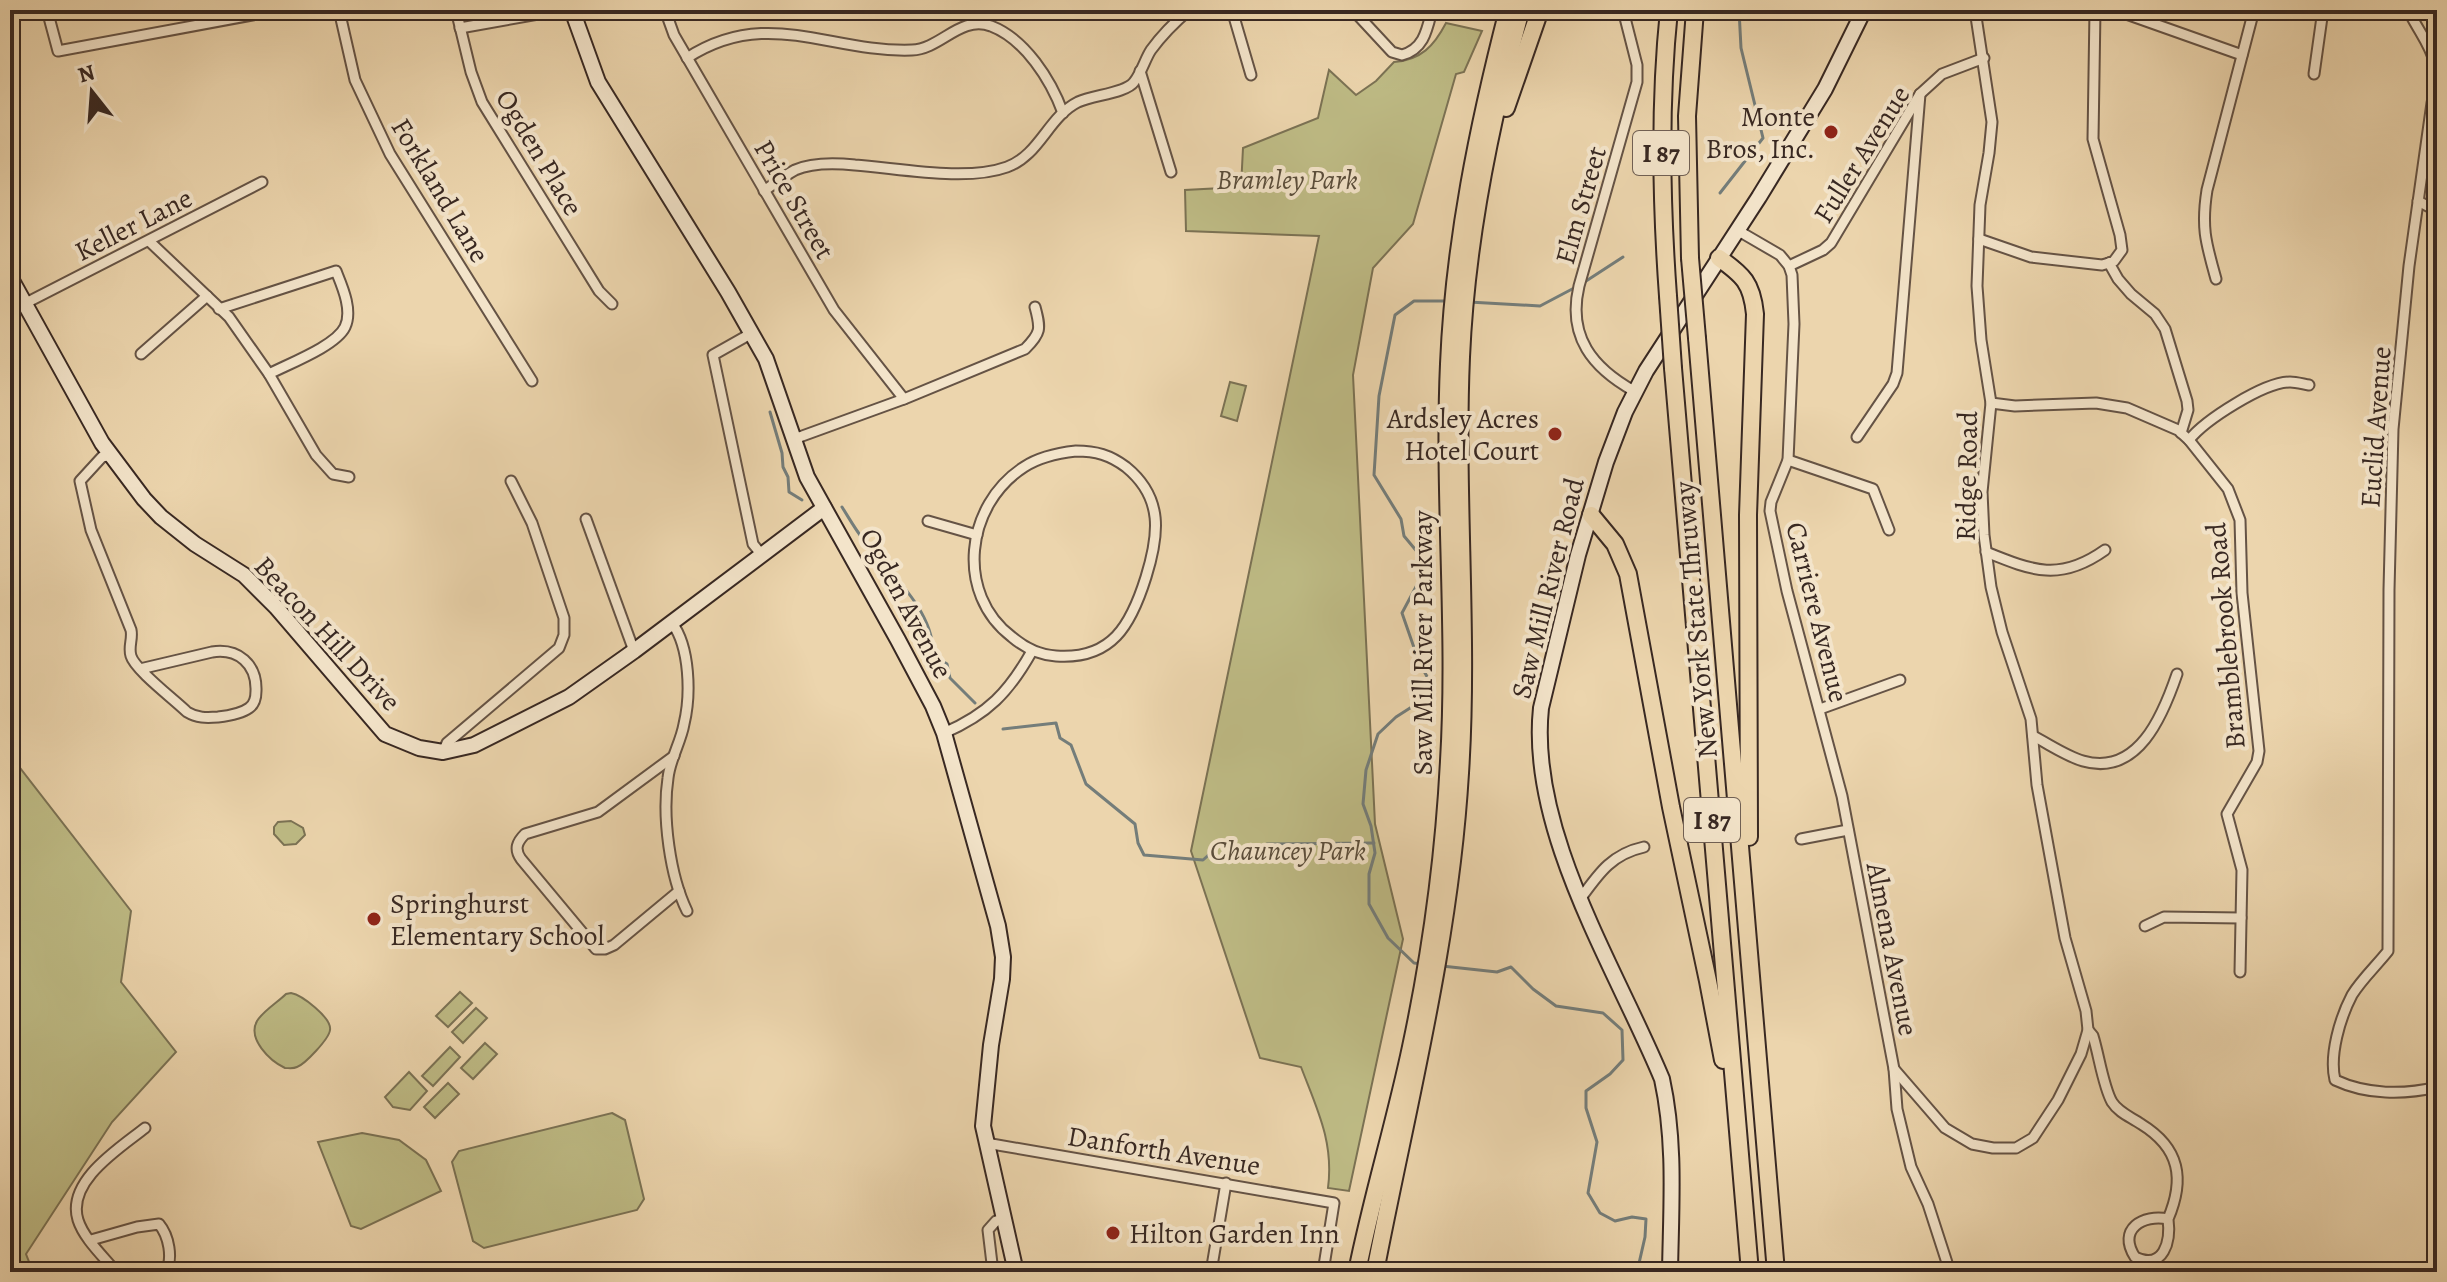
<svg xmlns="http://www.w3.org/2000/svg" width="2447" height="1282" font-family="Alegreya,serif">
<rect width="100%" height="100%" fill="#ecd5ad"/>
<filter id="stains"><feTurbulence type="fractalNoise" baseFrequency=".0025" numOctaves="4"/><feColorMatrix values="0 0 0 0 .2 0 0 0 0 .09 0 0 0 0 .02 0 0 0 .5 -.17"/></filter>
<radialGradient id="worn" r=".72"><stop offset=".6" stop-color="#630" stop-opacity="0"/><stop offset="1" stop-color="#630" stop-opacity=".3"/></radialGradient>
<!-- green -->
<g fill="#bebb85" stroke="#7b7254" stroke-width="2">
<path d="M1446,23l36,8 -18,41 -8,2 -43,150 -40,44 -20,107 22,449 28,115 -54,252 -21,-3c6,-46 -11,-79 -27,-121l-41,-9 -69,-207 128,-615 -133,-5 -1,-41 56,-3 2,-39 75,-30 11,-48 27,25 20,-14 18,-19c27,-2 40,-16 52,-39z"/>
<path d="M1230,382l16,4 -9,35 -16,-5z"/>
<path d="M10,755l121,156 -10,71 55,70 -64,70 -86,132 7,18h-23z"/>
<path d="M291,821l12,7 2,7 -9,9 -12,1 -10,-11v-7l4,-5z"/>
<path d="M460,992l12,11 -24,24 -12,-11z"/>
<path d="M291,993c11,2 41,25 39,37 -1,9 -25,34 -33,37 -4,2 -8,1 -12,1 -15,-7 -38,-29 -28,-47 6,-10 21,-19 29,-27z"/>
<path d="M476,1008l11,10 -24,25 -11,-11z"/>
<path d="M485,1043l12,11 -24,25 -12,-11z"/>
<path d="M450,1047l10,10 -27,29 -11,-10z"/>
<path d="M409,1072l18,19 -17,19 -17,-3 -8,-10z"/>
<path d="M448,1083l11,11 -24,24 -11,-11z"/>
<path d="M612,1113l13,7 19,79 -7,11 -153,38 -11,-7 -21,-79 7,-11z"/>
<path d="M362,1133l37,7 27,20 15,31 -80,38 -10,-3 -33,-84z"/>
</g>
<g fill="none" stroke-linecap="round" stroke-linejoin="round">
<!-- stream -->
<g stroke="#747d7a" stroke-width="3">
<path d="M1720,193l43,-55 -22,-90 -2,-38"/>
<path d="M1583,283l40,-26"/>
<path d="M1469,302l71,4 36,-19"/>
<path d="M770,412l12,41 1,14 5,10 1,15 13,8"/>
<path d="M842,507c7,11 13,22 21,32 25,32 72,72 70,116l14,9 3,14 25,25"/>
<path d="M1003,729l53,-6 4,15 11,7 15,39 49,40 3,19 6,12 59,5 19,-17 10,13 26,-7 9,-5 107,-1"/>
<path d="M1423,964l-9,-1 -26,-25 -19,-34v-30l6,-21 -4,-27 -8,-22 3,-34 12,-36 18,-17 25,-16 9,-19 -11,-20 -17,-49 24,-45 -2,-8 -20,-24 -3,-17 -27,-44 5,-79 16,-81 19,-14h36"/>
<path d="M1442,966l55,6 14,-5 22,22 23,17 47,7 19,17 1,30 -13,14 -24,17v17l11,34 -9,51 12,20 15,8 17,-4 14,2 -1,18 -8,35"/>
</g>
<!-- street casing -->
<g stroke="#655345" stroke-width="13">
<g id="street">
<path d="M47,10l11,41 221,-41"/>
<path d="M339,10l16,70 35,74 142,227"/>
<path d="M456,10l15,62 11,30 117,189 13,13"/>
<path d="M665,10l9,25 160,275 70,89"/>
<path d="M1232,10l19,65"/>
<path d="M1353,10l39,42 10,3c22,-6 25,-25 30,-45"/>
<path d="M1623,10l14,55v17l-58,204c-12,51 14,82 55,105"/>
<path d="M2095,10l-2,129 27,96 2,15 -8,11 -5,2"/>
<path d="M2115,10l127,45"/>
<path d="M2408,10c20,39 35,46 24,93l-23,163 -16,163 -4,161 -1,361c-11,14 -27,29 -36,44 -12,23 -23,60 -17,85 32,15 69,15 102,7"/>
<path d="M460,28l101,-18"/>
<path d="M687,58c80,-52 142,-5 225,-8 29,-1 48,-35 79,-24 34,13 60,54 72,87"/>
<path d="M1140,71l31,101"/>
<path d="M2314,74l9,-64"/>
<path d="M764,191c10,-7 20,-15 31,-21 18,-8 41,-7 60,-5 43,3 111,17 152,2 33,-12 41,-50 71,-65 15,-7 48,-9 56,-20 8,-10 11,-23 17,-32 11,-15 25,-29 38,-40"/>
<path d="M2418,201l19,10"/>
<path d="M1737,230l43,25 9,11 3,9 2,49 -6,136 -17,42 -1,9 17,80 55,205 52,273 3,40 14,58 17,37 22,68"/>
<path d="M1979,239l52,18 71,8 7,-2"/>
<path d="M149,241l80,76 40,57 47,81 17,19 16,3"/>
<path d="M2109,263l9,16 13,15 24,20 10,15 22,72 1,9 -7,23"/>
<path d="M1789,266l34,-16 8,-7 89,-149 22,-20 42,-16"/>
<path d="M2216,279c-10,-36 -15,-51 -9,-89l47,-180"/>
<path d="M24,304l238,-122"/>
<path d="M219,309l117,-38c6,15 17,39 9,56 -9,19 -57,37 -76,47"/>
<path d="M752,333l-39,22 40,189 8,10"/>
<path d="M141,354l66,-58"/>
<path d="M1991,403l24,3 81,-3 31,5 51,22 11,10 39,49 12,31 2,73 17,158 -2,11 -30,52 15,56 -2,102"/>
<path d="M1857,437l36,-53 4,-11 23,-279"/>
<path d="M794,439l110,-40 121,-50c16,-16 16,-20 10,-42"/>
<path d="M2189,440c16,-20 75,-58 101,-58 6,0 13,2 19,3"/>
<path d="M1076,451c20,0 34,4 50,16 38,31 33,68 20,110 -15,48 -34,83 -90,79 -18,-1 -31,-8 -44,-19 -57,-43 -47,-132 12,-170 15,-10 34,-14 52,-16z"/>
<path d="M111,455l-9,2 -22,24 11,49 40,100c2,9 -3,17 0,26 4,14 44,44 56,56 10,6 19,6 31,5 9,-1 23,-3 31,-9 6,-4 7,-10 7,-17 1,-27 -18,-43 -44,-39l-72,17"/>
<path d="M1788,460l85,29 16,41"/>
<path d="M586,519l48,132"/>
<path d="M928,521l49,14"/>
<path d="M1986,552c47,19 74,30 119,-2"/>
<path d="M672,623c18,24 19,72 12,101 -3,18 -14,35 -16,54 -6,39 2,98 19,133"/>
<path d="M1820,709l80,-29"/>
<path d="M944,733c44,-19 65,-41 88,-82"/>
<path d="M2033,736c16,8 33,20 50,25 55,16 80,-46 94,-87"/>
<path d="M443,752l4,-9 112,-95 5,-13v-17l-32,-95 -21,-42"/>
<path d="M674,756l-76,56 -73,22c-8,8 -11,15 -4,25l75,90h9l9,-4 65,-54"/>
<path d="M1801,839l47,-9"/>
<path d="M1581,898c18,-25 31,-44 63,-51"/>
<path d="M2145,926l19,-9 77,1"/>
<path d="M2088,1030l5,6c6,19 10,50 19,66 7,11 19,15 29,22 39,24 44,55 27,95 -25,-5 -51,10 -33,38 29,14 36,-16 33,-38"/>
<path d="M1894,1069l51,59 27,16 21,4h23l17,-10 25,-38 23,-46 7,-24 -2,-19 -21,-73 -28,-153 -6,-66 -29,-87 -11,-45 -7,-52 -2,-43 9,-89 -10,-63 -4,-54 3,-81 9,-52 3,-31 -17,-112"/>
<path d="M986,1143l348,60 -11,69"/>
<path d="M91,1240l46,-13 22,-3c10,12 14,34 7,48"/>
<path d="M116,1272c-12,-15 -32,-33 -38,-52 -12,-39 42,-72 67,-92"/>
<path d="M993,1272l-5,-42 8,-9 7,-2"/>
<path d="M1211,1272l15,-89"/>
</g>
</g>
<!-- secondary casing -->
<g stroke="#382822" stroke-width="18">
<g id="secondary">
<path d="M572,10l26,72 130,210 38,67 41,118 91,163 35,66 11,27 54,193 5,31 -1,22 -11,66 -8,81 33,146"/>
<path d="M10,277l92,166 42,56 17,18 34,27 49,31 32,32 109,127 34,14 24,4 31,-7 95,-48 65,-46 190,-143"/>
<path d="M1670,1272c1,-65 6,-129 -8,-193 -46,-111 -134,-248 -121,-371l37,-153 28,-93 19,-50 21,-41 113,-174 66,-108 39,-79"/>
</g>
</g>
<!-- highway casing -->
<g stroke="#382822" stroke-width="20">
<g id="highway">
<path d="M1506,108l34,-98"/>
<path d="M1690,258l-3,-142 8,-106"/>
<path d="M1719,258c24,17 33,25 36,56l-7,201 1,322"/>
<path d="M1668,296c-7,-96 -9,-190 1,-286"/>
<path d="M1697,338l79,934"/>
<path d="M1673,368l77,904"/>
<path d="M1591,515l24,29 13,30 43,233 37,174 15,79"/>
<path d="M1357,1272c15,-75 38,-149 54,-225 20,-94 33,-189 38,-286 8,-132 -6,-265 0,-397 5,-120 29,-238 59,-354"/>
<path d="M1375,1272c32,-166 75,-329 85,-499 9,-138 -5,-277 1,-416 5,-117 29,-234 60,-347"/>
</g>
</g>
<!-- street -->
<use href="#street" stroke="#f3e4ca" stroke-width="9"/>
<!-- secondary -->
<use href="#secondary" stroke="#f3e4ca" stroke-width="14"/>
<!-- highway -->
<use href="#highway" stroke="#ecd5ad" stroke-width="16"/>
<!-- highway-bridge casing -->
<g stroke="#382822" stroke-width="20" stroke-linecap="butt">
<g id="highway-bridge">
<path d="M1690,258l7,80"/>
<path d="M1668,296l5,72"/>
</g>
</g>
<!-- highway-bridge -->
<use href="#highway-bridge" stroke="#ecd5ad" stroke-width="16"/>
</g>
<!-- markers -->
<g fill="#8f2418" stroke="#f3e4ca" stroke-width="3">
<circle cx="1831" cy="132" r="8"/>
<circle cx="1555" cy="434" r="8"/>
<circle cx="374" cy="919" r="8"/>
<circle cx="1113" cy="1233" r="8"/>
</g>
<g text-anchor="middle" stroke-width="8" stroke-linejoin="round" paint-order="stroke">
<!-- shield labels -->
<g fill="#f3e4ca" stroke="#706054" stroke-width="2">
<rect x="1633" y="131" width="56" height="44" rx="6"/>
<rect x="1684" y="798" width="56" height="44" rx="6"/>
</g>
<g font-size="26" font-weight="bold" fill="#382822">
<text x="1661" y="162">I 87</text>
<text x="1712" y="829">I 87</text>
</g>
<!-- poi labels -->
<g font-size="28" fill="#382822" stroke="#f3e4ca" text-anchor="end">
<text x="1815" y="126">Monte<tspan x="1815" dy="32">Bros, Inc.</tspan></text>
<text x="1539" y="428">Ardsley Acres<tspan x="1539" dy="32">Hotel Court</tspan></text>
<text x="390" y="913" text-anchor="start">Springhurst<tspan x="390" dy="32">Elementary School</tspan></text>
<text x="1129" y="1243" text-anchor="start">Hilton Garden Inn</text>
</g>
<!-- street labels -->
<g font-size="28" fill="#382822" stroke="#f3e4ca">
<text transform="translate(540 152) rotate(59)" y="10">Ogden Place</text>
<text transform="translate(1861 154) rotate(-58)" y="10">Fuller Avenue</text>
<text transform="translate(441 190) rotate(59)" y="10">Forkland Lane</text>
<text transform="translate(795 199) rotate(60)" y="10">Price Street</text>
<text transform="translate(1580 205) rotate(-74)" y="10">Elm Street</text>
<text transform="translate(133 224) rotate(-27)" y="10">Keller Lane</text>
<text transform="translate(2375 427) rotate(-86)" y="10">Euclid Avenue</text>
<text transform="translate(1966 476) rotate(-89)" y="10">Ridge Road</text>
<text transform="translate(1547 588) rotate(-76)" y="10">Saw Mill River Road</text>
<text transform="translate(907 603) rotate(62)" y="10">Ogden Avenue</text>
<text transform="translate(1818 612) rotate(76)" y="10">Carriere Avenue</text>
<text transform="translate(1695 620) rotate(-95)" y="10">New York State Thruway</text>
<text transform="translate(328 633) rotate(47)" y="10">Beacon Hill Drive</text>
<text transform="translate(2225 636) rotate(-95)" y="10">Bramblebrook Road</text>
<text transform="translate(1422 643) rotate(-90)" y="10">Saw Mill River Parkway</text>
<text transform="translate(1893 949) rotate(79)" y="10">Almena Avenue</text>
<text transform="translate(1164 1150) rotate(9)" y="10">Danforth Avenue</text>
</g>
<!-- park labels -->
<g font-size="28" font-style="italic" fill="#5a4d3b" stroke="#f3e4ca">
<text x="1287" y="189">Bramley Park</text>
<text x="1288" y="860">Chauncey Park</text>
</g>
</g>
<!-- margin -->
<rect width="2447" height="1282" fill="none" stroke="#ecd5ad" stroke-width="40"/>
<rect x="12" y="12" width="2423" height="1258" fill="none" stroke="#382822" stroke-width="4"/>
<rect x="20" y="20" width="2407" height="1242" fill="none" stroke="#382822" stroke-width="2"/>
<!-- north arrow -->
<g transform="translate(92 92) rotate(343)" stroke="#f3e4ca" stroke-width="6" paint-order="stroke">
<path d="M0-6L14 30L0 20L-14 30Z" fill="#382822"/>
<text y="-12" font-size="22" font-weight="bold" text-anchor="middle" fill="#382822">N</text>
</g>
<rect width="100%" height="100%" filter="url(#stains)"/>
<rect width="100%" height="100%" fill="url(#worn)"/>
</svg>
